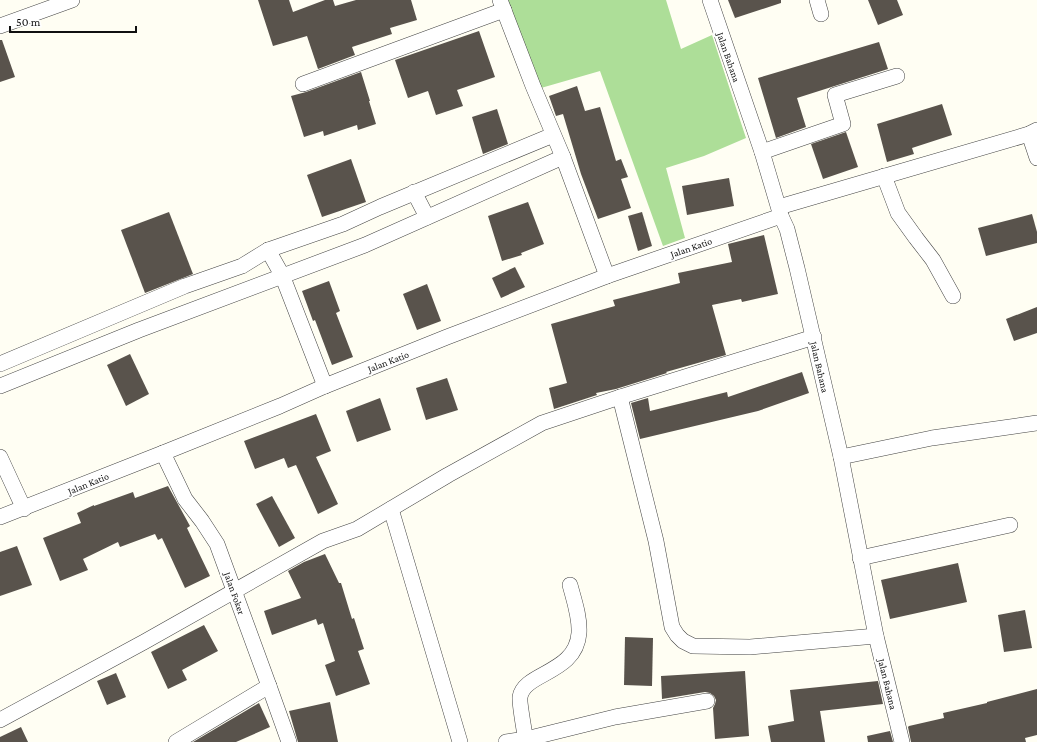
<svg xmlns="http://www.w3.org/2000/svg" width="1037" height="742" font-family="'Crimson Pro',serif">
<rect width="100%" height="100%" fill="#fffef3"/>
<!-- forest -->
<path fill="#adde98" d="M500,0h166l15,49 31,-14 34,103 -42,18 -38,12 19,70 -22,8 -63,-175 -66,19z"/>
<!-- building -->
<g fill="#59534c">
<path d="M258,0h31l4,12 32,-12h8l2,6 21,-6h55l6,20 -27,8 2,6 -40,13 3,8 -37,14 -11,-33 -34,10z"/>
<path d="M728,0h53v3l-46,15z"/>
<path d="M868,0h29l6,15 -25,10z"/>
<path d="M479,31l16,46 -38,13 6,16 -27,9 -8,-24 -20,7 -13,-38z"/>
<path d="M0,40h2l13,37 -15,5z"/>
<path d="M879,42l9,27 -91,29 9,29 -30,11 -18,-60z"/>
<path d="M361,72l9,29h-1l7,23 -18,6 -1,-5 -33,11 -1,-5 -19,6 -13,-41 15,-4z"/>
<path d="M577,86l8,25 15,-4 16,54 5,-2 7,18 -7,2 10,29 -33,11 -17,-45 -18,-60 -7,2 -7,-20z"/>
<path d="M942,104l10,31 -40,13 2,6 -27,8 -10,-38z"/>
<path d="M497,109l11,35 -25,10 -11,-37z"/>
<path d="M846,132l12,35 -35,12 -12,-35z"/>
<path d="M351,159l15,43 -44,15 -15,-42z"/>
<path d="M729,178l5,28 -47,9 -5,-29z"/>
<path d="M528,202l16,42 -23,9 1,2 -20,6 -14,-45z"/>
<path d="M169,212l24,62 -48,19 -24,-63z"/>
<path d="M642,212l10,34 -14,5 -10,-35z"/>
<path d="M1032,214l5,18v11l-51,13 -8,-28z"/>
<path d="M764,235l14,59 -36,8 -1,-3 -29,6 14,50 -60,17 1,1 -51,16 -20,4 1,2 -43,14 -5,-21 18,-5 -16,-59 64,-18 -2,-6 67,-17 -2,-10 54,-11 -4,-18z"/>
<path d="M515,267l10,20 -24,11 -9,-20z"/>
<path d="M329,281l11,30 -4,2 17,44 -21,8 -17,-45 -2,1 -11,-30z"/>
<path d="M427,284l14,37 -24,9 -14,-36z"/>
<path d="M1037,307v26l-23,8 -8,-22z"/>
<path d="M130,354l19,40 -23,12 -19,-41z"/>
<path d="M802,372l7,21 -51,18 -118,28 -9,-36 17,-5 2,13 77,-19 1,5z"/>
<path d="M447,378l11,32 -32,10 -10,-32z"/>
<path d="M380,398l11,32 -34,12 -11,-31z"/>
<path d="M316,414l15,37 -15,6 22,47 -20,10 -22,-49 -8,3 -4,-10 -29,11 -11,-28z"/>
<path d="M168,486l22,40 -3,2 23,48 -25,12 -23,-50 -4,2 -3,-6 -35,13 -2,-5 -35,17 5,11 -28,11 -17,-43 38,-15 -4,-10 17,-8v1l39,-14 2,6z"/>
<path d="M272,496l23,42 -16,9 -23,-43z"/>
<path d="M17,546l15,39 -32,11v-44z"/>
<path d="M325,554l14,29h2l11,36 2,-1 10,31 -6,2 12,33 -34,12 -11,-31 10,-4 -12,-38 -5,2 -2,-6 -44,16 -8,-24 37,-13 -13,-27 16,-9z"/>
<path d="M958,563l9,39 -77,17 -9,-39z"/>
<path d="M1025,610l7,38 -28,4 -6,-37z"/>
<path d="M204,625l14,26 -36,19 5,10 -19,9 -17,-37z"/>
<path d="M625,637l28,1 -1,48 -28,-1z"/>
<path d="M745,671l4,65 -34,3 -2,-31 2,-4 1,-4 -2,-4 -4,-3 -5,-1 -43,7 -1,-23z"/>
<path d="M116,673l10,24 -19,8 -10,-24z"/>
<path d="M878,681l5,23 -63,7 5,31h-54l-3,-16 26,-5 -4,-31z"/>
<path d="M1037,689v46l-12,3 1,4h-115l-3,-15 1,-1 35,-8 -1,-5 44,-10v-1z"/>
<path d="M330,702l8,40h-40l-9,-31z"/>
<path d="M259,703l11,24 -34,15h-43z"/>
<path d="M21,727l7,15h-28v-5z"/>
<path d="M890,731l3,11h-25l-1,-6z"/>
</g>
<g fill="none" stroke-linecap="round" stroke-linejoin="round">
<!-- minor casing -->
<g stroke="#434343" stroke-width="16">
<g id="minor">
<path d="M500,0l33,86 30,71 44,119"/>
<path d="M710,0l52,152 19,64 6,13 10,39 44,189 35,179 26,106"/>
<path d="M817,0l4,14"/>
<path d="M0,26l72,-26"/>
<path d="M303,84l201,-74"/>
<path d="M1029,134l8,24"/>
<path d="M762,152l81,-28 -8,-29 62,-19"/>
<path d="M884,176l14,37 18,25 17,22 20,36"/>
<path d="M414,192l13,25"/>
<path d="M779,207l250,-73 8,-4"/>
<path d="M268,250l14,25 43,111"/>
<path d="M0,364l185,-78 57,-20 26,-16 75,-26 37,-17 173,-72"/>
<path d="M0,386l139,-56 226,-85 198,-88"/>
<path d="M620,397l36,144 16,86 5,8 6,6 10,5 57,1 126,-11"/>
<path d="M163,453l22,46 17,22 15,23 52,142 20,56"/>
<path d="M0,457l24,52"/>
<path d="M841,457l91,-19 105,-15"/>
<path d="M391,509l69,233"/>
<path d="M0,517l163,-64 117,-47 45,-20 122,-49 160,-61 174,-60"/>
<path d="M860,558l150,-33"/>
<path d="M0,720l144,-78 179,-101 34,-12 91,-54 94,-52 78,-26 194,-60"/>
<path d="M176,742l93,-56"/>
<path d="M506,742l20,-3 89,-22 92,-16"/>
<path d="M526,742c-1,-8 -7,-39 -6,-45 4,-25 56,-23 59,-64 1,-16 -5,-33 -9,-48"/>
</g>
</g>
<!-- minor -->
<use href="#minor" stroke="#fff" stroke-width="15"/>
</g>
<g text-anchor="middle" stroke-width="4" stroke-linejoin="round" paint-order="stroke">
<!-- street labels -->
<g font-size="10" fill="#101010" stroke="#fff">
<text transform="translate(729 57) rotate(71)" y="4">Jalan Bahana</text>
<text transform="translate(691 247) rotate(-19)" y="4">Jalan Katio</text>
<text transform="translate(388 361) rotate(-21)" y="4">Jalan Katio</text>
<text transform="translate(820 367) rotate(77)" y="4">Jalan Bahana</text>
<text transform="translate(88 483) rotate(-22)" y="4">Jalan Katio</text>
<text transform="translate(235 593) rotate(70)" y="4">Jalan Foker</text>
<text transform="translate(888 684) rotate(76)" y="4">Jalan Bahana</text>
</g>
</g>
<!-- scale -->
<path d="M10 26v6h126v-6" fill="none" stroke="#101010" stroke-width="2"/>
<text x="16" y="26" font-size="12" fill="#101010" stroke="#ffffff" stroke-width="3" paint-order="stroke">50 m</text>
</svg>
